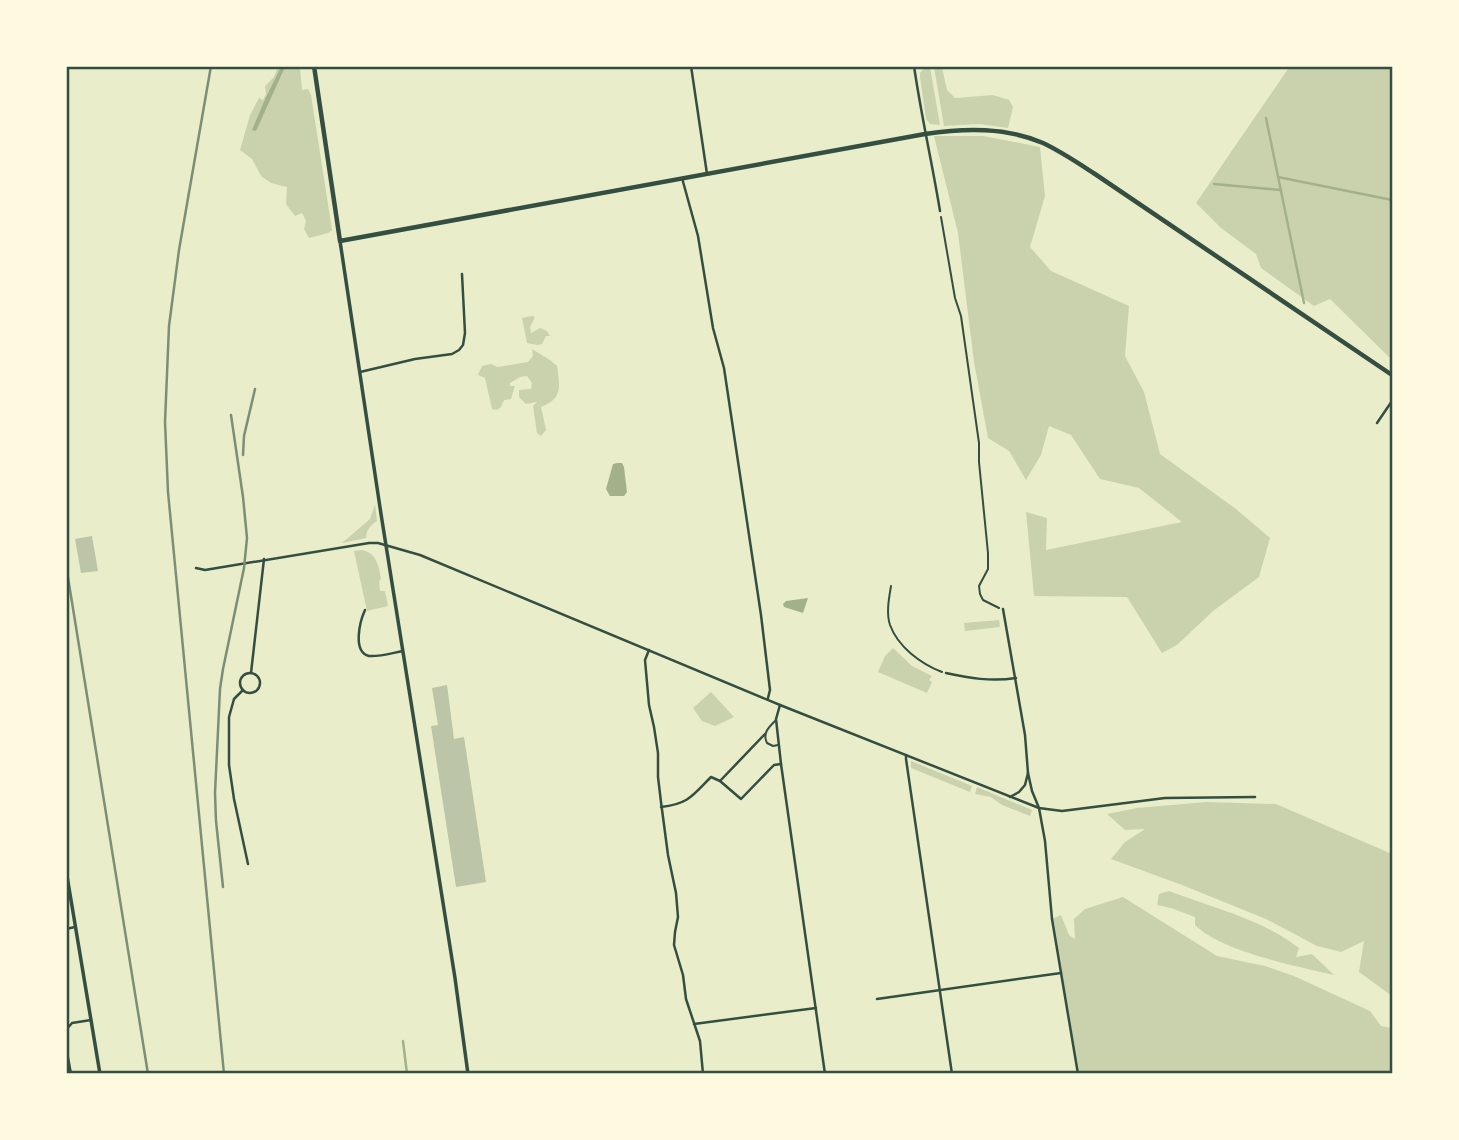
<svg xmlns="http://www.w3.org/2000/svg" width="1459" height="1140" font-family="Signika,sans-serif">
<rect width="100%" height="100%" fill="#e9edc9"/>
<!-- green -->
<g fill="#cad2ad">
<path d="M1290,66l102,1v293l-62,-61 -16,7 -53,-38 -5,-14 -35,-26 -25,-25z"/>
<path d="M278,67h22l2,23 6,-1 3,6 21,135 -4,3 -19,5 -5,-9 2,-8 -4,-8 -7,3 -9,-12 1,-17 -16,-4 -10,-7 -9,-17 -12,-9 10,-35 9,-17 4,2 3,-6 -1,-8 9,-9z"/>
<path d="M925,67h5l10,58 -10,-1 -4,-5 -6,-42v-4z"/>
<path d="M934,67h6l2,1 5,22 8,8 38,-3 16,5 4,7 -5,21 -29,-4 -35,2z"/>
<path d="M934,136h49l57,11 5,49 -15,51 21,24 78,35 -4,50 19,36 16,62 76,55 34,29 -11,39 -46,34 -36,34 -15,8 -35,-56 -93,-1 -8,-84 21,6 -1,32 136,-28 -43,-34 -39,-9 -29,-44 -22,-9 -8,29 -15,25 -17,-29 -21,-13 -14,-76 -16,-129z"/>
<path d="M532,316l3,1 -5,10 1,6 9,-5 7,3 3,5h-4l-4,8 -5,1 -10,-2 -5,-25z"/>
<path d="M532,349l18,11 7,6c3,20 6,33 -16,41l5,23 -5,6 -4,-3 -4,-27 4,-4 -11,2 -7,-7v-7l12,-1 1,-6 -5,-7 -7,1 -10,6v3h5l-4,13 -7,1 -3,7 -4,3 -5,-1 -7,-31 -7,-3 4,-9 9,-2 7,3 30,-5 5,-6z"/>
<path d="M375,504l2,17c-6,3 -11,10 -11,17l-24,5 28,-24z"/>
<path d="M362,550c15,3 17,17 19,29l-2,2 1,10h5l3,15 -21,5 -13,-60z"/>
<path d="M999,620l1,7 -35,4 -1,-8z"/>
<path d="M893,648l19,18 20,10 -3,4 3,2 -5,11 -49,-21 7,-16z"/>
<path d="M711,692l23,25 -19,9 -13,-5 -9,-13z"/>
<path d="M911,761l61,25 -2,6 -59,-24z"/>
<path d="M977,787l55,23 -2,6 -28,-11 -11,-8 -16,-3z"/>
<path d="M1206,802l70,2 116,50v142l-33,-24 5,-31 -23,11 -24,-6 -51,-27 -84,-34 -71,-26 14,-17 20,-13 -20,1 -18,-16 30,-6z"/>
<path d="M1169,891c44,17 93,28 130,57l-3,9 16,-3 22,21c-37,-9 -112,-23 -139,-50v-8l-24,-9 -14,-3 2,-11z"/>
<path d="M1123,897l94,59 48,10 29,10 76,35 11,15 11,2v45h-314l-26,-154 9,-4 8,20 6,4 -1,-20 11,-10z"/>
</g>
<!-- water -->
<g fill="#a3b18a">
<path d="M281,67h4l-29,64 -4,-1 14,-33z"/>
<path d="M617,463h5l2,4 3,25 -3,4h-14l-4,-7 7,-25z"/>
<path d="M808,598l-5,15 -19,-6 -1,-3 3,-3z"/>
</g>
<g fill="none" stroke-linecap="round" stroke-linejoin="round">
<!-- stream -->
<g stroke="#a3b18a" stroke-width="2.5">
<path d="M1266,118l38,185"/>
<path d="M1278,177l114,23"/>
<path d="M1214,184l66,6"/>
<path d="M403,1041l4,33"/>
</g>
</g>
<!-- building -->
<g fill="#bcc5a7">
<path d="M92,536l6,35 -17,2 -6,-34z"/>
<path d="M447,685l7,54 10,-2 22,145 -30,5 -25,-161 7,-1 -6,-37z"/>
</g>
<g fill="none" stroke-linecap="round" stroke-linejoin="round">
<!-- path -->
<g stroke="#344e41" stroke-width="2">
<path d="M941,217l14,81 6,18 18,127v19l9,91v16l-9,17 1,8 3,6 16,8"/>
<path d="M891,586c-2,12 -5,27 -1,39 8,22 31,39 52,47"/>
</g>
<!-- service -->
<path stroke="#344e41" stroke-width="2" d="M776,720c-7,7 -14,13 -9,23l6,3 5,-1"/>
<!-- minor -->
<g stroke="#344e41" stroke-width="2.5">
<path d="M691,66l16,108"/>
<path d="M914,66c7,49 18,96 26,145"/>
<path d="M682,178l16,58 15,92 11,40 37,247 9,75 -2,8"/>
<path d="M360,372l55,-13 37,-5 7,-4 4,-5 2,-12 -3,-59"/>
<path d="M1377,423l15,-22"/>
<path d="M196,568l9,2 164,-27h9l42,12 360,150 259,103 23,3 103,-13 90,-1"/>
<path d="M1003,609l22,126 3,38 -3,12 -6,7 -9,5"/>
<path d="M365,610c-5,11 -13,42 4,46 10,1 23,-3 34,-5"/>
<path d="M649,650l-4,10 4,45 5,22 4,26v24l3,25 7,53 8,38 2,24 -3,15 -1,13 9,30 3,24 14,42 3,33"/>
<path d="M251,673l13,-114"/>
<path d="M946,673c23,5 45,9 70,5"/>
<circle cx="250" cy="683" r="10"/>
<path d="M243,690l-9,9 -5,18v48l5,34 14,65"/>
<path d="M780,705l-4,14 5,45 44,310"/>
<path d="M906,755v4l46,315"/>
<path d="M1028,773l4,18 7,17 6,33 7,78 26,155"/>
<path d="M720,781l45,-47"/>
<path d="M661,807c28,-3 32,-12 50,-30l9,4 21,18 33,-34 7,-1"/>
<path d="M66,929l9,-2"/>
<path d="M877,999l184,-26"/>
<path d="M694,1024l122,-16"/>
<path d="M66,1030l6,-7 19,-3"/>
<path d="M66,1047l5,27"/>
</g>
<!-- tertiary -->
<g stroke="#344e41" stroke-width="3.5">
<path d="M340,241l41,273 74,464 13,96"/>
<path d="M66,870l34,204"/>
</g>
<!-- secondary -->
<path stroke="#344e41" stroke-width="4.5" d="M314,66l26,175 585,-107c40,-6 81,-7 118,9 19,9 35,20 52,31l297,201"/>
<!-- rail -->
<g stroke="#7c8e77" stroke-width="2.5">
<path d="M211,66l-32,184 -10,76 -4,96 3,70 56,582"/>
<path d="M243,455l1,-19 11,-47"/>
<path d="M66,565l82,509"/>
<path d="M223,887l-7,-66 -1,-28 5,-104 3,-20 21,-101 3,-30 -4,-41 -12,-82"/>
</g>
</g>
<!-- border -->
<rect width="1459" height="1140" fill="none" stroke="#fefae0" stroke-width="136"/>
<rect x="68" y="68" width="1323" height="1004" fill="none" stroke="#344e41" stroke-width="2.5"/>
</svg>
